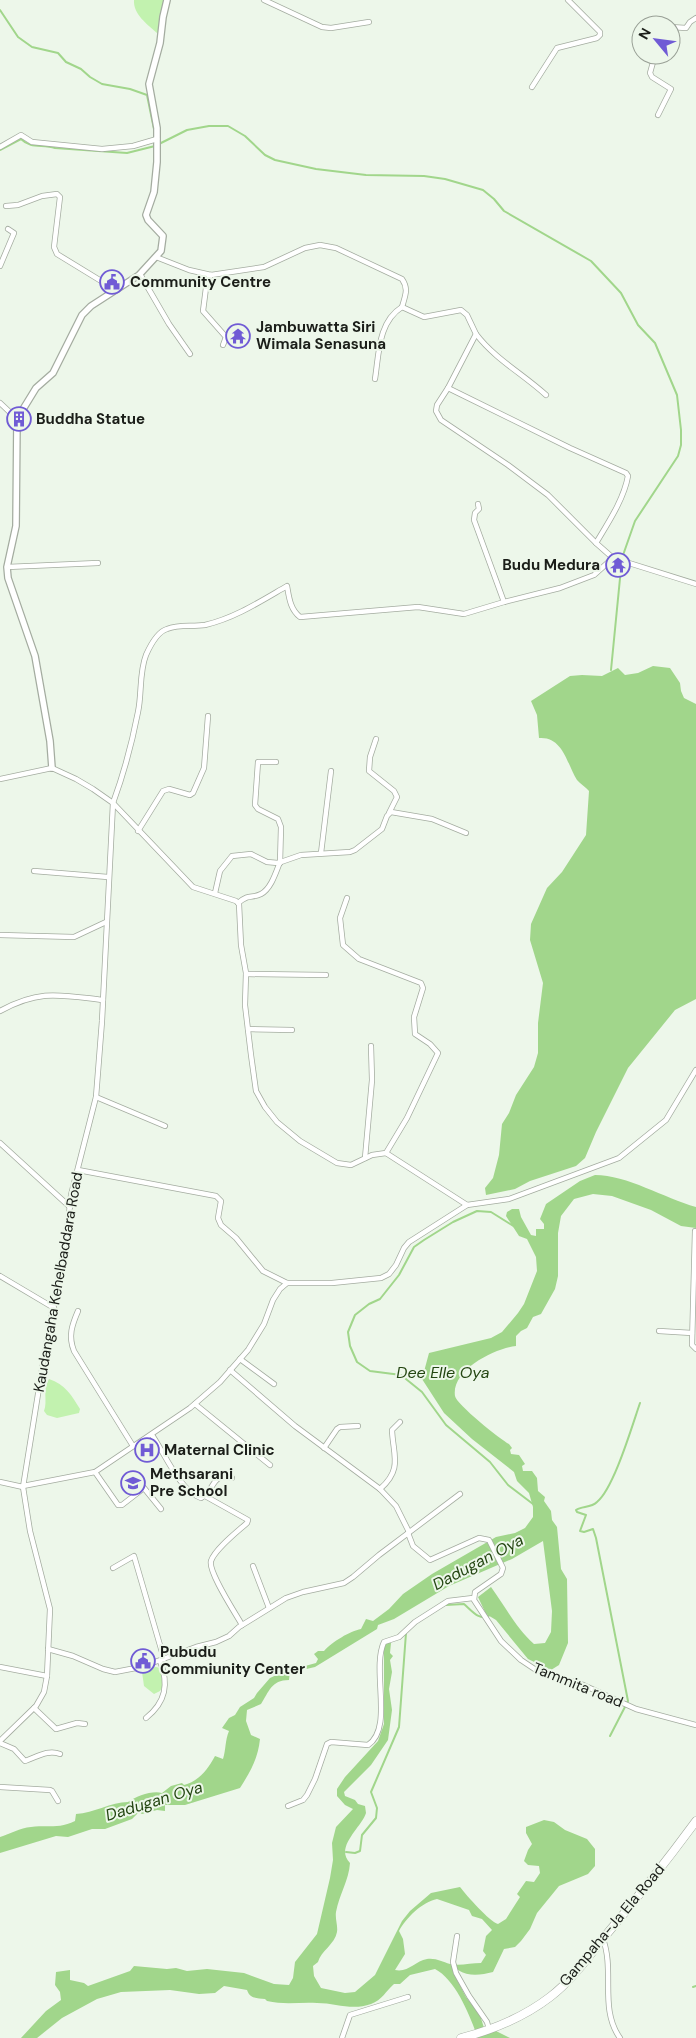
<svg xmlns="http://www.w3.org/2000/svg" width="696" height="2038" font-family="'DM Sans',sans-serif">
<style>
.green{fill:#c2f2af}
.water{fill:#a1d68b;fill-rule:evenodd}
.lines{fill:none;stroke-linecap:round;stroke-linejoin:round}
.stream{stroke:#a1d68b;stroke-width:2}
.minor-casing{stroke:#a4aca0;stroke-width:6}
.tertiary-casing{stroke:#a4aca0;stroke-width:8}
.trunk-casing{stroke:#a4aca0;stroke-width:9}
.minor{stroke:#fff;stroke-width:4.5}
.tertiary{stroke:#fff;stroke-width:5.5}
.trunk{stroke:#fff;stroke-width:8}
.labels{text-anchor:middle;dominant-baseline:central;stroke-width:4;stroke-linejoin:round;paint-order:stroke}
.poi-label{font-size:15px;font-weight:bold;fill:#1b1e19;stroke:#edf7ea;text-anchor:start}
.street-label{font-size:15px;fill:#1b1e19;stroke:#edf7ea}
.water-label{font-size:16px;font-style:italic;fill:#244612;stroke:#edf7ea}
</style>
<rect width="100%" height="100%" fill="#edf7ea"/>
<g class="green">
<path d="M134 0H166L159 32 157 33C147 24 133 14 134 0Z"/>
<path d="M49 1379C65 1384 72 1396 80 1409L79 1413 57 1418 47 1415 44 1411C48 1401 42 1390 49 1379Z"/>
<path d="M156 1667 160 1668 163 1686 160 1691 154 1694 144 1686 142 1672 148 1668Z"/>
</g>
<g class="water">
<path d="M653 666 670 668 680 683 681 691 684 698 696 704V999L675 1010 628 1068 596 1132 585 1158 576 1166 530 1181 515 1189 486 1195 485 1188 493 1178 499 1155 502 1124 509 1113 516 1095 534 1067 538 1053V1023L543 983 530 940 531 924 547 888 562 872 586 835 589 791C586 787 580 784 577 780 567 764 563 736 539 738L537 715 531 701 570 676 582 675 602 676 618 668 625 675 638 673Z"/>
<path d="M595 1175C627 1175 664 1198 696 1207V1228L681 1226 651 1210 612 1196 593 1194 574 1199 561 1216 558 1233V1276L555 1289 541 1314 533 1317 527 1328 521 1331 516 1336V1346C495 1348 451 1370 455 1396 456 1404 501 1440 509 1444L512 1448 510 1450 511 1454 519 1455 525 1464 522 1466 523 1471H532L537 1478 538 1491 545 1497 544 1501 551 1511 552 1520 557 1527 561 1569 567 1579 568 1643 559 1665 551 1670 528 1659 496 1620 486 1614 478 1597 491 1587C505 1606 516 1628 534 1644L545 1643 551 1632 552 1611 543 1541 512 1559 449 1586 394 1619 378 1625 377 1629 315 1667 302 1670V1673L290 1671 289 1680C271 1680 269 1692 261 1704L247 1710 246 1721 251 1735 260 1739C258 1759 250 1772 240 1788L185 1805H165V1811L157 1810 142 1814 139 1812 132 1819 105 1829H92L68 1837 56 1836 0 1853V1837C10 1834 20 1828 31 1827 48 1825 59 1829 75 1821L76 1814C94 1813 111 1802 128 1802 136 1796 153 1790 162 1793L171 1786 182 1783 184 1785C199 1781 208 1769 215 1756L223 1759C226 1750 225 1740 229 1731L222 1728 229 1718 235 1715 240 1707 254 1698 257 1693 270 1678 298 1665 305 1666 316 1663 318 1659 314 1654 318 1651H324C332 1642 350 1631 361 1629L366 1619 373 1621 389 1609 403 1594 432 1574 496 1537 515 1533 525 1528 533 1517V1507L529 1493 517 1481 514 1472 472 1439 444 1413 422 1379 429 1353 491 1338 502 1332 518 1313 524 1304 537 1271 536 1257 527 1239 519 1236 506 1216 507 1212 512 1209H519L521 1217 531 1235 536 1236V1229H544V1224L540 1219 546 1204 580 1181Z"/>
<path d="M387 1642 391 1643 390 1653 393 1656 390 1660 392 1672 389 1689 392 1710 388 1740 371 1765 344 1792 345 1796 355 1800 358 1804 365 1806 366 1813C362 1827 334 1847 350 1863 349 1880 339 1895 336 1912 335 1919 338 1926 337 1932 335 1944 321 1951 318 1962L313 1966 314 1976 321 1988 345 1993 355 1992 375 1975 402 1921 410 1911 431 1893 460 1887C467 1896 489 1921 498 1924L506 1919 520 1897 517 1894 526 1881 534 1882 540 1873 539 1866 528 1865 524 1861 528 1850 532 1844 526 1833V1827L544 1820 554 1822 565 1830 587 1839 595 1849V1866L588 1874 559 1886 537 1913 530 1929 521 1941 515 1947 504 1949 493 1972C481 1975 469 1977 458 1970L453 1972 466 1997 480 2015 484 2028 489 2033 496 2031 510 2038H478C470 2016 456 1980 435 1969L410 1975 400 1984H394C386 1991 382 2000 371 2004 352 2011 336 2003 317 2003 300 2002 284 2005 267 2001L265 1999C257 1998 250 1999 247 1990L224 1986 215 1993 199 1994 170 1990 121 1992 97 1999 62 2018 37 2038H21L46 2011 61 2000 60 1992 55 1985 56 1972 70 1970V1980L84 1983 88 1986 130 1971 134 1966 167 1969 176 1968 187 1971 207 1969 244 1973 274 1984 289 1985 293 1978 295 1962 317 1934 330 1878 333 1860 332 1843 336 1827 353 1809 345 1805 337 1796V1789L345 1777 378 1741 384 1724V1648ZM437 1899 469 1910 472 1916 482 1919 492 1930 486 1936 483 1951 486 1955 481 1963C471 1963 460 1966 450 1964 442 1962 437 1958 427 1959 415 1961 408 1973 395 1970L405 1954 403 1939 399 1931C406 1918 422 1902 437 1899Z"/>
</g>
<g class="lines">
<g class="stream">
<path d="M0 10 18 37 32 47 58 53 66 62 81 69 90 77 102 84 130 89 147 95 155 134"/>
<path d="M0 150 21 139C31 149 42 144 55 148L127 153 155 146 187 130 209 126H228L245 136 265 155 275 160 316 169 366 175 424 176 445 179 483 190 494 199 504 211 591 261 621 293 638 325 655 343 677 395 681 430V445L678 456 635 521 622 558 611 670"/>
<path d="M515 1227 491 1212 477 1211 453 1222 424 1240 414 1247 399 1275 380 1299 369 1304 355 1315 348 1332 350 1346 357 1362 370 1371 401 1375 422 1392 446 1425 490 1462 508 1485 533 1504"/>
<path d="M446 1605 464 1604C472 1611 480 1622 490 1615"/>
<path d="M610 1736 628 1701 596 1538 593 1529 584 1532 580 1531 586 1515 577 1512 576 1510C582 1506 591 1508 597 1502 614 1488 632 1426 640 1403"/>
<path d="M346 1852 355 1853 360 1851 362 1835 376 1818 377 1808 371 1792 399 1727 406 1633"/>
<path d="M693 1987 696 1986"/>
</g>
<g class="minor-casing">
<g id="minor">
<path d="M264 0 322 27 331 28 369 22"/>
<path d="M671 27 686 28 690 22 696 18"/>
<path d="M655 55 650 73 652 77 671 89 658 115"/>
<path d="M532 87 557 48 597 38 600 35V32L568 0"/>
<path d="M0 147 21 135 32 142 102 149 133 146 157 139"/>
<path d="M6 206 18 205 42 196 57 194 60 197 54 247 57 254 111 287 114 291"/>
<path d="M156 257 189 270 211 275 264 267 305 248 320 245 336 248 402 279C409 289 405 296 402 307 378 322 379 354 375 379"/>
<path d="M0 266 14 233 8 229"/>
<path d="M140 274 169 324 190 354"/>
<path d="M211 275 207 280 203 311 226 337 223 345"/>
<path d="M402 307 424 317 461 310 467 315 476 334 448 388 437 405 436 411 441 420 508 465 548 495 596 543"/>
<path d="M476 334C495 359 523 374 546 395"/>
<path d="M448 388 570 448 626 473 628 476C624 499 608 523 596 543L613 558 696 584"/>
<path d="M0 403 17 419"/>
<path d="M478 504 479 509 475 513 474 520 504 602"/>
<path d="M7 567 98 563"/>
<path d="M376 739 370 757 369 771 394 791 397 797 389 813"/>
<path d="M276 762H258L255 805 258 809 278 819 281 827 280 863"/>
<path d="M0 779 52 768 76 779 93 789 113 803 193 887 236 901 239 904 241 945 246 973 245 1005 251 1055 256 1091 265 1107 277 1122 300 1141 337 1163 351 1165 372 1155 386 1153 467 1205"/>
<path d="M138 831 163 791 169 789 190 795 193 793 204 768 208 716"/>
<path d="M321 853 331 771"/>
<path d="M34 871 108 877"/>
<path d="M215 893 220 871 232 856 251 854 267 862 278 863 301 855 350 852 355 850 382 829 387 816 391 812 432 819 466 833"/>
<path d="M347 898 340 918 343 945 359 959 421 983 423 988 414 1017 415 1034 430 1044 438 1053 407 1118 386 1153"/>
<path d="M238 903C250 893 251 899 261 894 271 889 276 872 280 862"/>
<path d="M0 935 74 937 106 922"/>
<path d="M246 974 326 975"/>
<path d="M0 1011C40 989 60 995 103 1000"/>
<path d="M248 1029 292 1030"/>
<path d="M96 1097 165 1126"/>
<path d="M0 1143 70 1207"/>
<path d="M365 1158 372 1080 371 1046"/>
<path d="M78 1170 216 1196 221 1201 218 1218 221 1225 236 1238 263 1271 287 1283"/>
<path d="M695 1231 692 1345 696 1349"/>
<path d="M0 1276 54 1308"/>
<path d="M78 1311C72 1325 68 1336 74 1351L133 1446"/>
<path d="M659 1331 692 1333"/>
<path d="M240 1359 274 1384"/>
<path d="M230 1370 295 1426 380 1489 396 1506 409 1532"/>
<path d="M195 1404 270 1465"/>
<path d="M152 1435C165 1454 180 1491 201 1498 216 1490 210 1473 232 1478"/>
<path d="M324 1448 337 1429 340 1427 358 1426"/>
<path d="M95 1472 118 1505H122L144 1488 161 1509"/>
<path d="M0 1482 23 1487"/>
<path d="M23 1486 95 1472 190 1408 220 1382 248 1350 264 1324 273 1300 280 1289 287 1283H332L381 1278 389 1274 396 1265 404 1248 409 1242 467 1205 509 1199 619 1158 666 1120 696 1070"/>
<path d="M380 1489C403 1469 393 1455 392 1430L400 1422"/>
<path d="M205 1496 248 1520 247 1523C237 1532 215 1549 211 1561 208 1572 236 1614 242 1625"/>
<path d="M408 1533 413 1546 430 1560 479 1538 489 1540 503 1568 501 1574 475 1592 474 1600 501 1641 521 1660 536 1670 581 1684 636 1709 696 1725"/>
<path d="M253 1566 269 1608"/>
<path d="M113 1568 134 1556 164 1659"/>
<path d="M48 1649 73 1656 103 1669 115 1672 141 1667 196 1647 216 1642 229 1636 239 1627 286 1598 303 1592 344 1583 353 1577 379 1555 460 1494"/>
<path d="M0 1667 47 1676"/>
<path d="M34 1708 56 1729 77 1723 85 1724"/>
<path d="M146 1718C166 1702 169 1684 160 1661"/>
<path d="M0 1741 36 1706 44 1692 47 1676 50 1609 30 1531 23 1487 44 1357 67 1232 71 1195 96 1097 102 1021 113 803C124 773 132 743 138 712 142 693 139 673 146 655 150 646 157 632 167 629 179 624 192 627 205 625 235 618 261 601 287 586 289 597 290 609 300 617L418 607 464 614 504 602 560 588 594 575 613 558"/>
<path d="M0 1743 14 1749 25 1761C37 1757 48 1749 60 1754"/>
<path d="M0 1787 50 1790 52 1791 58 1801"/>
<path d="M288 1806 303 1800 307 1795 315 1779 327 1744 331 1742 368 1745C394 1728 371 1670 384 1642L399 1637 415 1622 448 1601 473 1598"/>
<path d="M457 1936 453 1962 456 1973 469 1996 487 2022 489 2029"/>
<path d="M603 1939C615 1971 599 2009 620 2038"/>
<path d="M342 2038 350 2015 408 1997"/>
</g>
</g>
<g class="tertiary-casing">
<path id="tertiary" d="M52 768 50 741 35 656 8 578 7 567 16 526 17 419 36 388 53 373 82 315 91 306 139 275 161 251 163 236 148 220 146 215 154 192 157 162V128L149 84 160 43 163 17 167 0"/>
</g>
<g class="trunk-casing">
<path id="trunk" d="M461 2038C492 2030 524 2017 550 1997 570 1982 586 1960 601 1941 634 1902 666 1862 696 1821"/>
</g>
<use href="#minor" class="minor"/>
<use href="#tertiary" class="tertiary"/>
<use href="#trunk" class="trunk"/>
</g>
<defs>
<g id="civic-ring" transform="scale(1.25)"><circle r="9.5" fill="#edf7ea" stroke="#705bd5" stroke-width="1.5"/><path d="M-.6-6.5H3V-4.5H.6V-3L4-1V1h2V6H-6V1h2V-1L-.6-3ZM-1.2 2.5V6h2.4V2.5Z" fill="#705bd5"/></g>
<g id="temple-ring" transform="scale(1.25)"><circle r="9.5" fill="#edf7ea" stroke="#705bd5" stroke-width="1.5"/><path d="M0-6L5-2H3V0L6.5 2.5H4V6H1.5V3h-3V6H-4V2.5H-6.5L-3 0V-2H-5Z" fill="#705bd5"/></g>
<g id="building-ring" transform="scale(1.25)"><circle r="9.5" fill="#edf7ea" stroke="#705bd5" stroke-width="1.5"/><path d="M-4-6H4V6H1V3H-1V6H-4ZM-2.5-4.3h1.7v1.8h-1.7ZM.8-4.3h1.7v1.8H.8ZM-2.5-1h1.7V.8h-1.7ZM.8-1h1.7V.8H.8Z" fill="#705bd5"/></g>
<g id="hospital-ring" transform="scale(1.25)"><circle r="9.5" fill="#edf7ea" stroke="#705bd5" stroke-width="1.5"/><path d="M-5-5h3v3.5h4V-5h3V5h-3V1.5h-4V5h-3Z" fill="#705bd5"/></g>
<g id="school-ring" transform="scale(1.25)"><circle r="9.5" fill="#edf7ea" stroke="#705bd5" stroke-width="1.5"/><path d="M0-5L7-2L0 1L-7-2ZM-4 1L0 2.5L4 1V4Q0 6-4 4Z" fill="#705bd5"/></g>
</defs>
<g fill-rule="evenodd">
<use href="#civic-ring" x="112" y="282"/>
<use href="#temple-ring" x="238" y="336"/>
<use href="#building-ring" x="19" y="419"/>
<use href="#temple-ring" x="618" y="565"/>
<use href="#hospital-ring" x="147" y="1450"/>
<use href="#school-ring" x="133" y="1483"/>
<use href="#civic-ring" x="143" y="1661"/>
</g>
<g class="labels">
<g class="poi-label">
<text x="130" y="282">Community Centre</text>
<text x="256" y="327">Jambuwatta Siri<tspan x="256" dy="17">Wimala Senasuna</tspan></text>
<text x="36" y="419">Buddha Statue</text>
<text x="600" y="565" text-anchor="end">Budu Medura</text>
<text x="164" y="1450">Maternal Clinic</text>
<text x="150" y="1474">Methsarani<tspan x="150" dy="17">Pre School</tspan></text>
<text x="160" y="1652">Pubudu<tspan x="160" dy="17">Commiunity Center</tspan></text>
</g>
<g class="street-label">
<text transform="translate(58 1282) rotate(-80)">Kaudangaha Kehelbaddara Road</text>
<text transform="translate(578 1685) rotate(22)">Tammita road</text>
<text transform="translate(612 1925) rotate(-50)">Gampaha-Ja Ela Road</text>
</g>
<g class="water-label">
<text x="443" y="1372">Dee Elle Oya</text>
<text transform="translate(478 1562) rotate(-28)">Dadugan Oya</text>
<text transform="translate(154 1801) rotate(-17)">Dadugan Oya</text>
</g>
</g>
<g transform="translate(656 40) rotate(299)"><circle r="24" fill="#edf7ea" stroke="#99a096"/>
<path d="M0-4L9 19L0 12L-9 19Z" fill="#705bd5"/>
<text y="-8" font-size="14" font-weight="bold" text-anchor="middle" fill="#1b1e19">N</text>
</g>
</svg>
